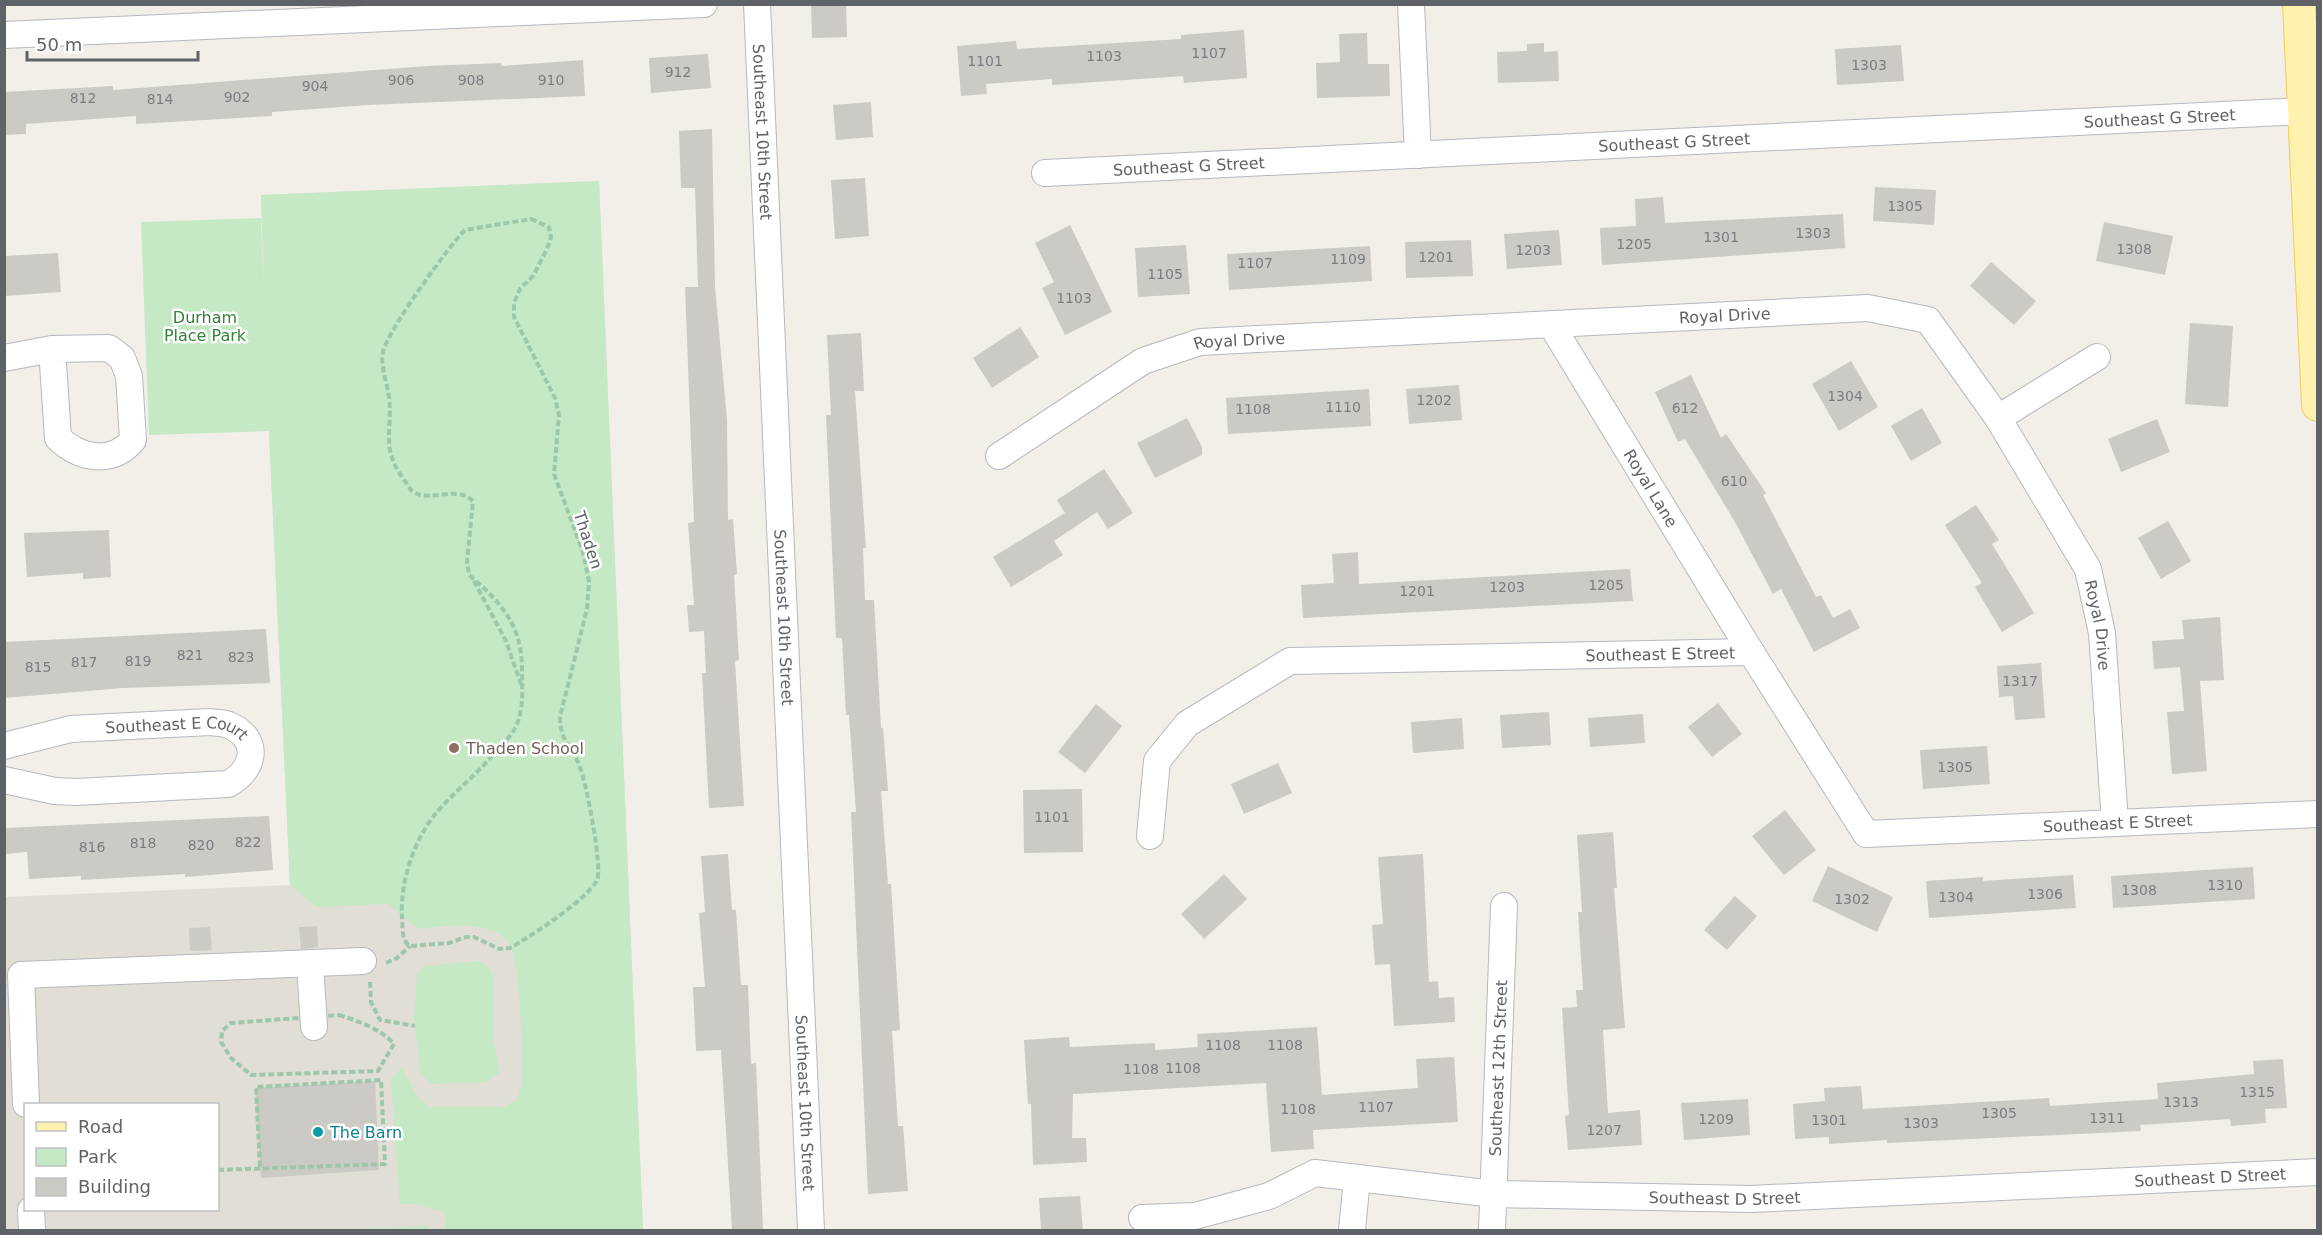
<svg xmlns="http://www.w3.org/2000/svg" width="2322" height="1235" font-family="'DejaVu Sans',sans-serif">
<style>
.education{fill:#e1ded6;fill-rule:evenodd}
.green{fill:#c5e8c5}
.building{fill:#cccac5}
.lines{fill:none;stroke-linecap:round;stroke-linejoin:round}
.minor-casing{stroke:#b5b8bc;stroke-width:28}
.major-casing{stroke:#f2c960;stroke-width:34}
.path{stroke:#9cc7a9;stroke-width:4;stroke-dasharray:6 3;stroke-linecap:butt}
.minor{stroke:#fff;stroke-width:26}
.major{stroke:#fff2af;stroke-width:32}
.education-dot{fill:#8d6e63;stroke:#fff;stroke-width:2}
.culture-dot{fill:#0f9aa8;stroke:#fff;stroke-width:2}
.labels{text-anchor:middle;dominant-baseline:central;stroke-width:5;stroke-linejoin:round;paint-order:stroke}
.number-label{font-size:14px;fill:#7a7d7f}
.street-label{font-size:16px;fill:#5f6368;stroke:#fff}
.park-label{font-size:16px;fill:#348238;stroke:#fff}
.education-label{font-size:16px;fill:#785e54;stroke:#fff;text-anchor:start}
.culture-label{font-size:16px;fill:#0d838f;stroke:#fff;text-anchor:start}
</style>
<rect width="100%" height="100%" fill="#f1efe8"/>
<path class="education" d="M599 181 643 1230H5L4 897 290 885 269 430 261 195ZM26 1104H218V1210H26Z"/>
<g class="green">
<path d="M599 181 643 1230H446L445 1213 418 1204H400L391 1078 402 1068 418 1097 430 1107H504L517 1100 521 1086C520 1057 525 955 504 937 483 921 443 926 418 929L388 904 317 907 290 885 269 431 149 435 141 222 261 218 264 295 261 195Z"/>
<path d="M478 961 487 965 493 976V1035L499 1073 484 1082 431 1084 421 1073 416 1036 414 1018 417 973 425 966Z"/>
<path d="M429 1226V1230H337Z"/>
</g>
<g class="building">
<path d="M811 4H846L847 37 812 38Z"/>
<path d="M1244 30 1247 78 1184 83 1183 76 1052 85V79L986 84 987 94 961 96 957 46 1016 41 1017 49 1181 39V35Z"/>
<path d="M1367 33 1368 64H1389L1390 96 1317 98 1316 63 1340 62 1339 34Z"/>
<path d="M1544 43V52L1558 51 1559 81 1498 83 1497 52 1527 51V44Z"/>
<path d="M1901 45 1904 81 1837 85 1835 49Z"/>
<path d="M708 54 711 88 651 93 649 58Z"/>
<path d="M583 60 585 96 368 105 272 112V116L136 124V116L26 124V134L4 135V92L113 86V90L428 66 501 63 502 66Z"/>
<path d="M871 102 873 137 836 140 833 105Z"/>
<path d="M712 129 715 286 727 420 728 520 733 519 737 574 734 575 739 660 735 661 744 806 709 808 702 673H706L704 631 689 632 687 605H694L688 523 694 522 685 287H698L695 188H681L679 131Z"/>
<path d="M865 178 869 236 835 239 831 180Z"/>
<path d="M1875 187 1936 190 1934 225 1873 221Z"/>
<path d="M1663 197 1665 223 1843 214 1845 248 1602 265 1600 228 1636 226 1635 199Z"/>
<path d="M2104 222 2173 236 2165 275 2096 261Z"/>
<path d="M1070 225 1112 312 1065 335 1042 288 1054 282 1035 243Z"/>
<path d="M1559 230 1562 265 1507 269 1504 234Z"/>
<path d="M1471 240 1473 276 1406 278 1405 242Z"/>
<path d="M1186 245 1190 294 1138 297 1135 248Z"/>
<path d="M1370 246 1372 281 1229 290 1227 254Z"/>
<path d="M58 253 61 292 4 296V256Z"/>
<path d="M1991 262 2036 301 2014 325 1970 286Z"/>
<path d="M2190 323 2233 326 2228 407 2185 404Z"/>
<path d="M1020 327 1039 357 992 388 973 358Z"/>
<path d="M861 333 864 391H855L866 548H863L865 600H874L881 728H883L888 791H881L888 884H891L900 1030 892 1031 898 1126H903L908 1191 868 1194 851 812H856L849 715H846L842 638H836L826 415H831L827 335Z"/>
<path d="M1851 361 1878 407 1839 431 1812 384Z"/>
<path d="M1691 375 1721 438 1726 434 1766 493 1763 495 1816 597 1821 595 1833 618 1850 609 1860 628 1814 652 1781 589 1773 594 1735 522 1685 439 1678 442 1655 392Z"/>
<path d="M1459 385 1462 420 1409 424 1406 389Z"/>
<path d="M1369 389 1371 426 1228 434 1226 398Z"/>
<path d="M1922 408 1942 443 1911 461 1891 426Z"/>
<path d="M1187 418 1202 447V455L1155 478 1137 443Z"/>
<path d="M2157 419 2170 452 2121 472 2108 439Z"/>
<path d="M1104 469 1133 513 1108 529 1097 512 1054 541 1063 555 1011 587 993 557 1065 513 1057 500Z"/>
<path d="M1976 505 1999 540 1992 544 2034 613 2002 632 1975 587 1982 583 1945 525Z"/>
<path d="M2168 521 2191 561 2161 579 2138 538Z"/>
<path d="M109 530 111 577 83 579V573L27 577 24 533Z"/>
<path d="M1358 552 1359 584 1630 569 1633 601 1303 618 1301 585 1334 583 1332 554Z"/>
<path d="M2220 617 2224 680 2200 681 2207 771 2172 774 2167 712 2184 711 2180 667 2154 669 2152 641 2184 639 2182 620Z"/>
<path d="M266 629 270 683 123 688 4 698V642Z"/>
<path d="M2041 663 2045 718 2015 720 2013 696 1999 697 1997 666Z"/>
<path d="M1718 703 1742 734 1712 757 1688 727Z"/>
<path d="M1096 704 1122 726 1085 773 1058 752Z"/>
<path d="M1549 712 1551 745 1502 748 1500 715Z"/>
<path d="M1643 714 1645 743 1590 747 1588 718Z"/>
<path d="M1462 718 1464 749 1413 753 1411 722Z"/>
<path d="M1987 746 1990 784 1923 789 1920 750Z"/>
<path d="M1278 763 1292 793 1244 814 1231 784Z"/>
<path d="M1082 789 1083 852 1024 853 1023 790Z"/>
<path d="M1785 810 1816 850 1784 875 1752 836Z"/>
<path d="M269 816 273 870 185 877V874L81 880V876L29 879 27 852 4 854V828Z"/>
<path d="M1613 832 1617 888H1614L1625 1028 1603 1030 1608 1113 1640 1110 1642 1145 1568 1150 1565 1116 1569 1115 1562 1008 1577 1007 1576 990H1583L1578 912H1582L1577 835Z"/>
<path d="M728 854 732 910H736L741 985H748L751 1064 756 1063 763 1230H732L721 1050 696 1051 693 987H705L699 913 705 912 701 856Z"/>
<path d="M1423 854 1429 982 1438 981 1439 998 1454 997 1455 1022 1394 1026 1390 964 1375 965 1372 925 1383 924 1378 857Z"/>
<path d="M1828 866 1893 897 1877 932 1812 901Z"/>
<path d="M2253 867 2255 899 2113 908 2111 876Z"/>
<path d="M1224 874 1247 899 1204 939 1181 914Z"/>
<path d="M2073 875 2076 908 1929 918 1926 881 1983 877V881Z"/>
<path d="M1735 896 1757 916 1727 950 1704 930Z"/>
<path d="M317 926 318 947 301 949 299 927Z"/>
<path d="M210 927 212 950 190 951 189 928Z"/>
<path d="M1317 1027 1322 1095 1418 1088 1416 1059 1454 1057 1458 1122 1313 1130 1314 1149 1271 1152 1266 1083 1073 1094 1072 1138H1086L1087 1162 1033 1165 1031 1104H1028L1024 1040 1069 1037 1070 1047 1155 1043V1050L1198 1047 1197 1034Z"/>
<path d="M2283 1059 2287 1108 2265 1109 2266 1123 2231 1126 2230 1119 2140 1125 2141 1131 1887 1143V1140L1829 1144V1137L1795 1139 1793 1104 1825 1101 1824 1088 1861 1086 1863 1109 2049 1098 2050 1106 2158 1099 2157 1083 2254 1074 2253 1061Z"/>
<path d="M375 1081 379 1170 261 1178 255 1088Z"/>
<path d="M1748 1099 1750 1135 1684 1140 1681 1103Z"/>
<path d="M1080 1196 1083 1230H1041L1039 1198Z"/>
</g>
<g class="lines">
<g class="minor-casing">
<g id="minor">
<path id="s1" d="M757 4 811 1230"/>
<path d="M1411 4 1418 155"/>
<path d="M4 35 704 4"/>
<path id="s2" d="M1045 173 2303 111"/>
<path id="s3" d="M1552 326 1751 652"/>
<path d="M4 358 52 349 109 348 122 358 129 376 133 440C112 465 80 459 58 438L52 349"/>
<path d="M1998 418 2097 357"/>
<path id="s4" d="M999 456 1143 361 1200 342 1868 308 1928 320 1998 418 2088 569 2102 633 2115 823"/>
<path id="s5" d="M4 746 71 729 210 722C216 723 224 723 229 725 261 739 255 770 228 784L76 792 55 791 4 780"/>
<path id="s6" d="M1150 836 1157 761 1187 724 1290 661 1751 652 1866 834 2318 814"/>
<path d="M310 963 314 1027"/>
<path d="M26 1104 21 975 363 961"/>
<path d="M31 1210 32 1230"/>
<path id="s7" d="M1142 1218 1195 1216 1269 1196 1315 1173 1494 1194 1751 1199 2318 1172"/>
<path d="M1352 1230 1357 1178"/>
<path id="s8" d="M1492 1230 1504 906"/>
</g>
</g>
<g class="major-casing">
<path id="major" d="M2299 4 2318 405"/>
</g>
<g class="path">
<path d="M531 219 549 227 551 237 547 249 533 276 520 289 514 303V317L555 398 559 415 554 474 583 552 589 582 587 609 560 717C560 742 572 745 580 767 586 782 603 868 597 880 587 900 531 936 510 948L499 949 474 937H466L449 943 410 946C401 941 403 927 402 917 400 882 414 838 438 811 454 792 475 776 492 756 500 747 512 736 517 724 524 707 522 688 522 670 522 625 501 602 469 575L467 562 473 501C455 484 430 504 412 491 409 488 407 483 404 480 380 447 393 432 389 397 387 383 380 365 383 352 388 330 448 247 465 230Z"/>
<path d="M474 581 506 641 521 684"/>
<path d="M386 963 397 958 410 946"/>
<path d="M370 982 371 1002 380 1020 415 1026"/>
<path d="M339 1015C358 1021 381 1029 394 1044L378 1071 251 1075 231 1058 221 1042 222 1031 231 1023Z"/>
<path d="M218 1170 385 1164 381 1080 256 1087 260 1168"/>
</g>
<use href="#minor" class="minor"/>
<use href="#major" class="major"/>
</g>
<circle class="education-dot" cx="454" cy="748" r="6"/>
<circle class="culture-dot" cx="318" cy="1132" r="6"/>
<g class="labels">
<g class="number-label">
<text x="1209" y="53">1107</text>
<text x="1104" y="56">1103</text>
<text x="985" y="61">1101</text>
<text x="1869" y="65">1303</text>
<text x="678" y="72">912</text>
<text x="401" y="80">906</text>
<text x="471" y="80">908</text>
<text x="551" y="80">910</text>
<text x="315" y="86">904</text>
<text x="237" y="97">902</text>
<text x="83" y="98">812</text>
<text x="160" y="99">814</text>
<text x="1905" y="206">1305</text>
<text x="1813" y="233">1303</text>
<text x="1721" y="237">1301</text>
<text x="1634" y="244">1205</text>
<text x="2134" y="249">1308</text>
<text x="1533" y="250">1203</text>
<text x="1436" y="257">1201</text>
<text x="1348" y="259">1109</text>
<text x="1255" y="263">1107</text>
<text x="1165" y="274">1105</text>
<text x="1074" y="298">1103</text>
<text x="1845" y="396">1304</text>
<text x="1434" y="400">1202</text>
<text x="1343" y="407">1110</text>
<text x="1685" y="408">612</text>
<text x="1253" y="409">1108</text>
<text x="1734" y="481">610</text>
<text x="1606" y="585">1205</text>
<text x="1507" y="587">1203</text>
<text x="1417" y="591">1201</text>
<text x="190" y="655">821</text>
<text x="241" y="657">823</text>
<text x="138" y="661">819</text>
<text x="84" y="662">817</text>
<text x="38" y="667">815</text>
<text x="2020" y="681">1317</text>
<text x="1955" y="767">1305</text>
<text x="1052" y="817">1101</text>
<text x="248" y="842">822</text>
<text x="143" y="843">818</text>
<text x="201" y="845">820</text>
<text x="92" y="847">816</text>
<text x="2225" y="885">1310</text>
<text x="2139" y="890">1308</text>
<text x="2045" y="894">1306</text>
<text x="1956" y="897">1304</text>
<text x="1852" y="899">1302</text>
<text x="1223" y="1045">1108</text>
<text x="1285" y="1045">1108</text>
<text x="1183" y="1068">1108</text>
<text x="1141" y="1069">1108</text>
<text x="2257" y="1092">1315</text>
<text x="2181" y="1102">1313</text>
<text x="1376" y="1107">1107</text>
<text x="1298" y="1109">1108</text>
<text x="1999" y="1113">1305</text>
<text x="2107" y="1118">1311</text>
<text x="1716" y="1119">1209</text>
<text x="1829" y="1120">1301</text>
<text x="1921" y="1123">1303</text>
<text x="1604" y="1130">1207</text>
</g>
<g class="street-label">
<text stroke="none"><textPath href="#s2" startOffset="1116">Southeast G Street</textPath></text>
<text stroke="none"><textPath href="#s1" startOffset="128">Southeast 10th Street</textPath></text>
<text stroke="none"><textPath href="#s2" startOffset="630">Southeast G Street</textPath></text>
<text stroke="none"><textPath href="#s2" startOffset="144">Southeast G Street</textPath></text>
<text stroke="none"><textPath href="#s4" startOffset="758">Royal Drive</textPath></text>
<text stroke="none"><textPath href="#s4" startOffset="272">Royal Drive</textPath></text>
<text stroke="none"><textPath href="#s3" startOffset="190">Royal Lane</textPath></text>
<text transform="translate(588 540) rotate(72)">Thaden</text>
<text stroke="none"><textPath href="#s1" startOffset="614">Southeast 10th Street</textPath></text>
<text stroke="none"><textPath href="#s4" startOffset="1316">Royal Drive</textPath></text>
<text stroke="none"><textPath href="#s6" startOffset="614">Southeast E Street</textPath></text>
<text stroke="none"><textPath href="#s5" startOffset="176">Southeast E Court</textPath></text>
<text stroke="none"><textPath href="#s6" startOffset="1172">Southeast E Street</textPath></text>
<text stroke="none"><textPath href="#s8" startOffset="162">Southeast 12th Street</textPath></text>
<text stroke="none"><textPath href="#s1" startOffset="1100">Southeast 10th Street</textPath></text>
<text stroke="none"><textPath href="#s7" startOffset="1078">Southeast D Street</textPath></text>
<text stroke="none"><textPath href="#s7" startOffset="592">Southeast D Street</textPath></text>
</g>
<g class="park-label">
<text x="205" y="317">Durham<tspan x="205" dy="18">Place Park</tspan></text>
</g>
<g class="education-label">
<text x="466" y="748">Thaden School</text>
</g>
<g class="culture-label">
<text x="330" y="1132">The Barn</text>
</g>
</g>
<rect width="2322" height="1235" fill="none" stroke="#5f6368" stroke-width="12"/>
<rect x="24" y="1103" width="195" height="108" fill="#ffffff" stroke="#bfc1c3" stroke-width="1.5"/>
<rect x="36" y="1122" width="30" height="9" fill="#fff2af" stroke="#bfc1c3" stroke-width="1.5"/>
<text x="78" y="1133" font-size="18" fill="#5f6368">Road</text>
<rect x="36" y="1148" width="30" height="18" fill="#c5e8c5" stroke="#bfc1c3" stroke-width="1.5"/>
<text x="78" y="1163" font-size="18" fill="#5f6368">Park</text>
<rect x="36" y="1178" width="30" height="18" fill="#cccac5" stroke="#bfc1c3" stroke-width="1.5"/>
<text x="78" y="1193" font-size="18" fill="#5f6368">Building</text>
<path d="M27 51v9h171v-9" fill="none" stroke="#5f6368" stroke-width="3"/>
<text x="36" y="51" font-size="18" fill="#5f6368" stroke="#ffffff" stroke-width="4.5" paint-order="stroke">50 m</text>
</svg>
